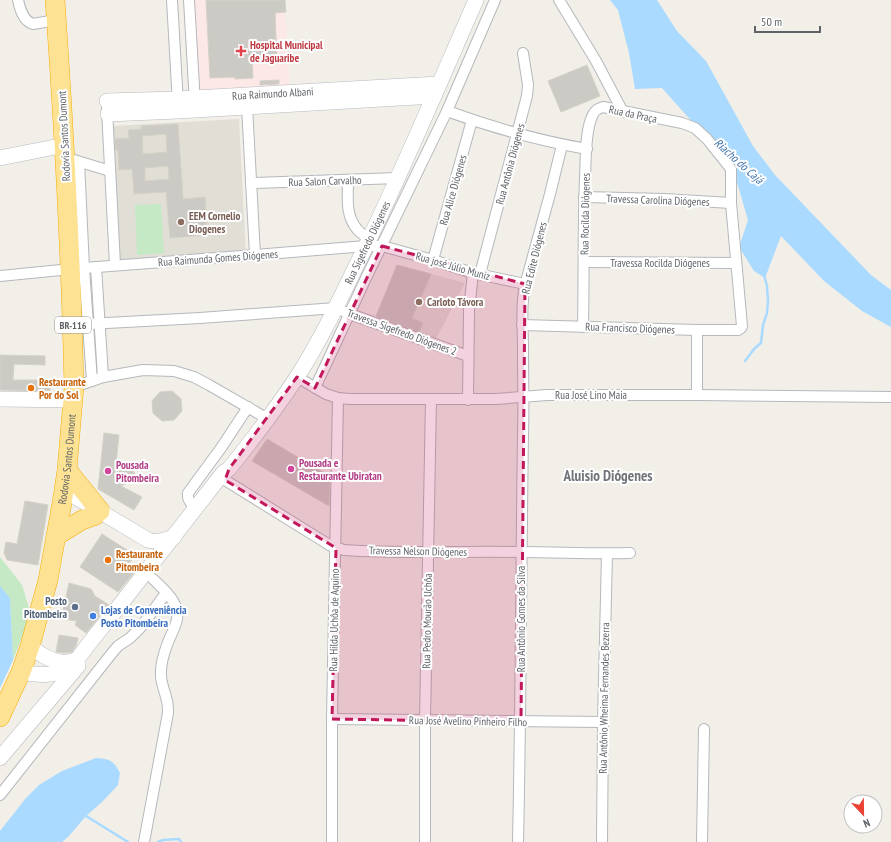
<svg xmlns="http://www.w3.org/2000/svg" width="891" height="842" font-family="'PT Sans Narrow',sans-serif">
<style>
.education{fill:#e1ded6}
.medical{fill:#fce8e6}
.green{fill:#c5e8c5}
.water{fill:#aadaff}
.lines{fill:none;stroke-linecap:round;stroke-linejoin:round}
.stream{stroke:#aadaff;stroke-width:2.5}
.building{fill:#cccac5;stroke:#d6d1c6;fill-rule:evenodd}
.street-casing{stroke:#b5b8bc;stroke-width:12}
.secondary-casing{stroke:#b6babf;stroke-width:16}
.highway-casing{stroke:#f9ab00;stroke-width:20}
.street{stroke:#fff;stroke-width:10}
.secondary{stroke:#fff;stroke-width:15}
.highway{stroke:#fde293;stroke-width:19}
.marked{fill:#c2185b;fill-opacity:0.2;stroke:#c2185b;stroke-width:3;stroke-dasharray:8 5;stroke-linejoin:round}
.health-dot{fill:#e0444e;stroke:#fff;stroke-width:1.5}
.education-dot{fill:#8d6e63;stroke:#fff;stroke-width:1.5}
.food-dot{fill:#e8710a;stroke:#fff;stroke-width:1.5}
.hotel-dot{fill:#d1479c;stroke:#fff;stroke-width:1.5}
.service-dot{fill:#5c6f8a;stroke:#fff;stroke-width:1.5}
.shop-dot{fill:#3f7fe0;stroke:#fff;stroke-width:1.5}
.labels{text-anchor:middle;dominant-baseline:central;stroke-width:4;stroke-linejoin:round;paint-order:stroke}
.shield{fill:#fff;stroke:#8f9295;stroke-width:1}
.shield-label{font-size:10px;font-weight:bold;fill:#5f6368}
.health-label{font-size:11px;font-weight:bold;fill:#be3a42;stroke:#fff;text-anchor:start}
.street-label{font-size:11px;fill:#5f6368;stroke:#fff}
.education-label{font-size:11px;font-weight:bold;fill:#785e54;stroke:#fff;text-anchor:start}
.food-label{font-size:11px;font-weight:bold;fill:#c56008;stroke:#fff;text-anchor:start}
.hotel-label{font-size:11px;font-weight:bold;fill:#b23c85;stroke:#fff;text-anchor:start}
.service-label{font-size:11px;font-weight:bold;fill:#4e5e75;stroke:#fff;text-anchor:end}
.shop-label{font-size:11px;font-weight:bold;fill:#366cbe;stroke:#fff;text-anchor:start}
.water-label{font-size:12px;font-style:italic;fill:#4174aa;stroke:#fff}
.district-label{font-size:15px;font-weight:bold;fill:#70757a;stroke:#fff}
</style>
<rect width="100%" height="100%" fill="#f1efe8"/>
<g class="education">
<path d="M239 119 246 256 119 263 112 126Z"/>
<path d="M397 265 465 283 436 339 374 321Z"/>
</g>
<path class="medical" d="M192 0H285L290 92 202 94 197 90Z"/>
<g class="green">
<path d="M161 204 164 253 137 255 135 205Z"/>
<path d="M0 557 22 585 31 615 13 660 10 598 0 586Z"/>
</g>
<g class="water">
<path d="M610 0H657L677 31 706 61 753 146 775 175 871 275 891 290V327L862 311 824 281 781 236 765 278 754 271 739 247 748 220 734 172 695 125 662 88 635 89 629 53 618 10Z"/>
<path d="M0 586 10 598 13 660 0 688Z"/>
<path d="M96 758C110 759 113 760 120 773L118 785 102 802 86 816 69 836 62 842H0V831L26 798 39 785 62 771Z"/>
</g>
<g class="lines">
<g class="stream">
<path d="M745 361 754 349 761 343 763 325 767 313 768 301 767 286 764 275"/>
<path d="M83 815 86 816 128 842"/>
<path d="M158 842 163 840 179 839 181 842"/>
</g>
</g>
<g class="building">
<path d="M206 0H285L286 12 275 13 277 60 252 61 253 78 235 79V77L210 78Z"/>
<path d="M587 65 600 96 561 112 548 81Z"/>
<path d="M279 80V84L260 85V81Z"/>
<path d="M178 124 183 199 205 197 207 235 170 238 166 192 134 194 132 169 119 170 118 150H116L115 139 129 138 128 130 142 129 141 126ZM166 134 167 152 143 154 142 136ZM168 166 169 179 145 181V168Z"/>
<path d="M397 265 431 274 412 318 423 323 419 332 376 316Z"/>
<path d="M0 355 45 356V365L14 364 13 380H50V391L0 390Z"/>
<path d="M172 391 181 399 182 411 174 420 162 421 153 413 152 401 160 392Z"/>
<path d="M104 433 119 435 115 473 130 465 137 478 121 486 142 497 134 510 98 489Z"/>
<path d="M267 439 330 476 329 506 252 461Z"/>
<path d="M25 501 48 505 38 565 7 560 4 553 6 542 17 544Z"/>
<path d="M102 534 135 555 128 565 136 570 118 592 80 567Z"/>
<path d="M69 583 91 589 95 596 109 605 86 633 75 625 77 621 61 619Z"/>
<path d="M59 635 78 638 76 646 72 652 64 653 56 652Z"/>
</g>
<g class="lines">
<g class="street-casing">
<g id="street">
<path d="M18 0C20 9 23 21 33 24L56 20"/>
<path d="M172 0 178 104"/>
<path d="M189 0 195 104"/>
<path d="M559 0 596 61 623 112"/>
<path d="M247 106 255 255"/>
<path d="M107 109 115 265"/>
<path d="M447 111C491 127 540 141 587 149"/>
<path d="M74 160 110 171"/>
<path d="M79 162 84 268 92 381"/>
<path d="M348 180C348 197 345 215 357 229 360 233 365 236 369 239"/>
<path d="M251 183 398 178"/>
<path d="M584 197 664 199 731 203"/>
<path d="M433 260 472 120"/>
<path d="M584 262 736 263"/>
<path d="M96 267 103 377"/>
<path d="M480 274 527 96 528 85 523 53"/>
<path d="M0 276 71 269 255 255 366 246H382L433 260 473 273 525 284"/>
<path d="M88 324 200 318 336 308 350 314 468 356"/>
<path d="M522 325 697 330H738L741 328 742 326 731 203V169L707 139 695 128 682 123 603 107C596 109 593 112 591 119 585 136 586 159 585 177 583 227 584 277 583 327"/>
<path d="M697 330V395"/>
<path d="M297 377 326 394 338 398 350 399H496L547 395H697L891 397"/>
<path d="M74 387 103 377 143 370 174 371 194 377 209 385 268 419"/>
<path d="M315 388 366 278 447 111 495 0"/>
<path d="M468 400 469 310 473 273"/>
<path d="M220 477 331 546 344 550C403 554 462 551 520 552 557 552 594 554 630 553"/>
<path d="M196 508C191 504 187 500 188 493L221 448 248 407"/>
<path d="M332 719 603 722"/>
<path d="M0 795 112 653 118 646 130 638 141 627 166 593"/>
<path d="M144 842 168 713C168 709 168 705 167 701 165 691 160 682 161 672 161 662 164 653 167 645 171 633 181 620 176 607 172 596 161 587 153 579"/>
<path d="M332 842V719L338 398"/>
<path d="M425 842V720L431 400"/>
<path d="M518 842C521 706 521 570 523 434 524 406 523 378 523 350 523 326 520 301 527 278L550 194 562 145"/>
<path d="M602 842 603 722 607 554"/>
<path d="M702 842 704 729"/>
</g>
</g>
<g class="secondary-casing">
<g id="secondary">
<path id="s1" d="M107 101 178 99 439 84"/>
<path d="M108 114 178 111 434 96"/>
<path d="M0 158 65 145"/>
<path d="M0 399 74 400"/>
<path d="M64 490 148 540C157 543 165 540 174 537"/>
<path d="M30 646C43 657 59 667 76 660"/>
<path id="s2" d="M21 672C37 675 54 677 68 668 78 661 84 649 92 640 97 633 103 626 109 619 147 570 185 521 223 473L229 469C253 439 276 409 297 377 324 335 344 290 366 246 405 165 440 82 476 0"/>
<path d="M0 758 78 666"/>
</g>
</g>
<g class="highway-casing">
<g id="highway">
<path d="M67 470 100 511"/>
<path d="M56 536 82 520 96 515"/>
<path id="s3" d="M0 717 21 672 30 646 48 580 62 503 67 470 74 387C71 258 64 129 55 0"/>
</g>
</g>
<use href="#street" class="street"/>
<use href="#secondary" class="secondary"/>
<use href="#highway" class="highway"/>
</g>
<path class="marked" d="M382 246 525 284 521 722 332 719 336 548 225 480 229 469 297 377 315 388Z"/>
<path class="health-dot" d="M239 45h4v4h4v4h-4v4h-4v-4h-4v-4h4z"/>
<g class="education-dot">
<circle cx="181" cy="222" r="4"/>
<circle cx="419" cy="302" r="4"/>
</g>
<g class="food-dot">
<circle cx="31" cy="388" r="4"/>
<circle cx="108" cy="560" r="4"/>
</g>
<g class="hotel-dot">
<circle cx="291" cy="469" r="4"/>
<circle cx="108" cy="471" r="4"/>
</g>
<circle class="service-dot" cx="75" cy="607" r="4"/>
<circle class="shop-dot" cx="93" cy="616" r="4"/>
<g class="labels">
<rect class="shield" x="55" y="317" width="36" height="16" rx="3"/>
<g class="shield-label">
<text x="73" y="325">BR-116</text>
</g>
<g class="health-label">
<text x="250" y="45">Hospital Municipal<tspan x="250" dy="13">de Jaguaribe</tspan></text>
</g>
<g class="street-label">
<text stroke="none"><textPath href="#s1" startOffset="166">Rua Raimundo Albani</textPath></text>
<text transform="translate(633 114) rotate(12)">Rua da Praça</text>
<text transform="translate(64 136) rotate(-93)">Rodovia Santos Dumont</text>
<text transform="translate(510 164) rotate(-75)">Rua Antônia Diógenes</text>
<text transform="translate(325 181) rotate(-2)">Rua Salon Carvalho</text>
<text transform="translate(453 190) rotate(-74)">Rua Alice Diógenes</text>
<text transform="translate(658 200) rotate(2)">Travessa Carolina Diógenes</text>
<text transform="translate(585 214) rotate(-89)">Rua Rocilda Diógenes</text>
<text stroke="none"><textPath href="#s2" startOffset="571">Rua Sigefredo Diógenes</textPath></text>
<text transform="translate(218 258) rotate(-4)">Rua Raimunda Gomes Diógenes</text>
<text transform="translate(534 258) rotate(-76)">Rua Edite Diógenes</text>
<text x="660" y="263">Travessa Rocilda Diógenes</text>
<text transform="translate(453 266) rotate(16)">Rua josé Júlio Muniz</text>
<text transform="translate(630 328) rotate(2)">Rua Francisco Diógenes</text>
<text transform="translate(402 332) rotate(20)">Travessa Sigefredo Diógenes 2</text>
<text x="591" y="395">Rua José Lino Maia</text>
<text stroke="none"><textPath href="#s3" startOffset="268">Rodovia Santos Dumont</textPath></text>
<text transform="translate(418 551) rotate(1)">Travessa Nelson Diógenes</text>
<text transform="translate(521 619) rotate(-90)">Rua Antônio Gomes da Silva</text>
<text transform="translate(334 620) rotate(-89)">Rua Hilda Uchôa de Aquino</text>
<text transform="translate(427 621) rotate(-89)">Rua Pedro Mourão Uchôa</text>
<text transform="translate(604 698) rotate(-89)">Rua Antônio Wheima Fernandes Bezerra</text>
<text transform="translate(468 721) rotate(1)">Rua José Avelino Pinheiro Filho</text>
</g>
<g class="education-label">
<text x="189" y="216">EEM Cornelio<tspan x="189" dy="13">Diogenes</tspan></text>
<text x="427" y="302">Carloto Távora</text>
</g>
<g class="food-label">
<text x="39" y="382">Restaurante<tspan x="39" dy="13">Por do Sol</tspan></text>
<text x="116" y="554">Restaurante<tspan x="116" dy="13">Pitombeira</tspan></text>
</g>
<g class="hotel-label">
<text x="299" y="463">Pousada e<tspan x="299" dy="13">Restaurante Ubiratan</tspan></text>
<text x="116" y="465">Pousada<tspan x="116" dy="13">Pitombeira</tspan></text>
</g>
<g class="service-label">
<text x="67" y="601">Posto<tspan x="67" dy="13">Pitombeira</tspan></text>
</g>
<g class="shop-label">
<text x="101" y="610">Lojas de Conveniência<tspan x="101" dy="13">Posto Pitombeira</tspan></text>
</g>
<g class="water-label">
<text transform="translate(739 161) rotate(42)">Riacho do Cajá</text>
</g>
<g class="district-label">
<text x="608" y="475">Aluisio Diógenes</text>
</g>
</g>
<g transform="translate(863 814) rotate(158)"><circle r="19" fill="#ffffff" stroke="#bfc1c3"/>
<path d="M0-3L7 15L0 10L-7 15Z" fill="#ea4335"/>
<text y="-6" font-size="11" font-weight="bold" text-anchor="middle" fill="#5f6368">N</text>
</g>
<path d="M755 26v6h65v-6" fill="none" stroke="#5f6368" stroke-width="2"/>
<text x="761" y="26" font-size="12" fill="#5f6368" stroke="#ffffff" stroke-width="3" paint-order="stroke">50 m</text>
</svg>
